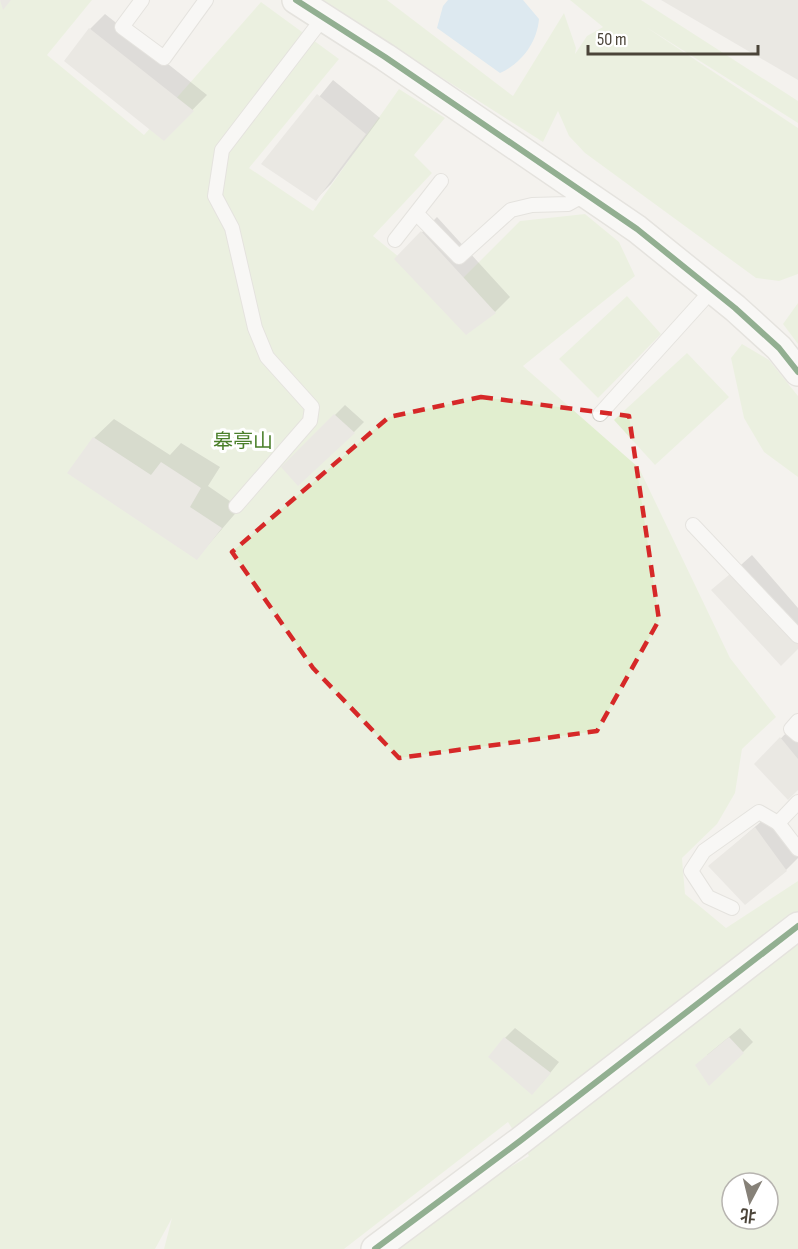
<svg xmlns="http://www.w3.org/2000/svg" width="798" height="1249" font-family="'Sofia Sans Condensed','Noto Sans SC',sans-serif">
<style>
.green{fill:#e1eecf;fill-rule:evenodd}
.water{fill:#c0ddf1}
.shadow{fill:#0003}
.building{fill:#dedbd6}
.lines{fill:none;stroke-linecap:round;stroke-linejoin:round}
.lane-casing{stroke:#d2d0cb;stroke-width:16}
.street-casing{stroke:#d2d0cb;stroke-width:30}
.lane{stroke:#fdfdfc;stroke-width:14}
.street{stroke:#fdfdfc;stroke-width:27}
.cycleway-casing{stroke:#fff;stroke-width:10}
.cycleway{stroke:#1b5e20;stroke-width:6}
.marked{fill:none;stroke:#d62828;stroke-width:4.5;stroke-dasharray:12 8;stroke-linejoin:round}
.labels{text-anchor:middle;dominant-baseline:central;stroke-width:6;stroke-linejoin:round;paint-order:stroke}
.park-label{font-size:20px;fill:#4a7f2a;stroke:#fff}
</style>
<rect width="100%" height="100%" fill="#f4f2ee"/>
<g class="green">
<path d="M5 0H92L47 55 144 135 261 2 339 59 249 168 313 211 399 89 445 118 414 155 432 173 373 236 446 295 520 221 585 214 619 242 635 276 523 366 639 468 730 658 776 717 742 749 735 793 717 824 682 858 685 894 726 928 798 881V1249H393L443 1207 529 1156 508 1122 344 1249H164L172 1218 155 1249H0V1L3 2ZM732 1183H768V1219H732Z"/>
<path d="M320 0H387L513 96 564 13 576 48 575 54 587 36 603 27 570 0H641L798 101V123L646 27 798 128V274L779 281 756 278 585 153 569 136 558 111 543 142Z"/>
<path d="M627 296 661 334 598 398 559 359Z"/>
<path d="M798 303V344L783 324Z"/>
<path d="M742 344 769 360 798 396V477L764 452 744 418 731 358Z"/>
<path d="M687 353 729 397 655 465 614 420Z"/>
</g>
<path class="water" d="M448 0H523L539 19C537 42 522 63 500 73L437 28 443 6Z"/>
<g class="shadow">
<path d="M105 14 207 95 164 139 90 29Z"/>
<path d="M333 80 380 118 331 184 316 199 264 164Z"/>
<path d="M437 217 510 297 495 312 396 259Z"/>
<path d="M345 405 364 422 354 432 283 467Z"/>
<path d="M114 419 170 455 181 443 220 467 208 486 240 508 197 558 94 438Z"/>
<path d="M752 555 798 608V647L713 590Z"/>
<path d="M791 728 798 737V788L756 764Z"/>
<path d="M771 813 798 850V858L786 870 710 866Z"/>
<path d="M515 1028 559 1062 542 1083 505 1038Z"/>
<path d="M740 1028 753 1042 743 1052 707 1055Z"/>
</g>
<g class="building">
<path d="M0 0H11L3 10Z"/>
<path d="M661 0H798V80Z"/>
<path d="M89 28 194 111 164 141 64 61Z"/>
<path d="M317 94 366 134 316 201 261 164Z"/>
<path d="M421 231 496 313 466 335 394 259Z"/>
<path d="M334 414 355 433 298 486 281 467Z"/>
<path d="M93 437 151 475 161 462 201 488 190 507 222 528 197 560 67 473Z"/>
<path d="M736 569 798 641V649L781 666 711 590Z"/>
<path d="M780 737 798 759V790L788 800 754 764Z"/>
<path d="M755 827 787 871 745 905 708 866Z"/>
<path d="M504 1037 551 1073 532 1095 488 1057Z"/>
<path d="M729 1037 744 1053 709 1086 695 1065Z"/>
</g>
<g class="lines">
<g class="lane-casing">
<g id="lane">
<path d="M142 0 122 27 164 58 206 0"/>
<path d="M417 214 459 257 511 210 532 205 568 204 586 194"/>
<path d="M395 240 441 181"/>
<path d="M600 414 712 290"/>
<path d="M236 506 310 421 312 407 267 357 255 328 232 228 215 196 222 150 323 18"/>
<path d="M693 525 798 636"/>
<path d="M798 721 791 729 798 735"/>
<path d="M778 823 798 849"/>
<path d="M732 908 708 897 691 871 704 851 759 812 778 823 798 802"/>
</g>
</g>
<g class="street-casing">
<g id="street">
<path d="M296 0 385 57 637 229 735 308 779 348 798 372"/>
<path d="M375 1249 520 1141 798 926"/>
</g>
</g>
<use href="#lane" class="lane"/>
<use href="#street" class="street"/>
<g class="cycleway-casing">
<g id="cycleway">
<path d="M296 0 385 57 637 229 735 308 779 348 798 372"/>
<path d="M375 1249 520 1141 798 926"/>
</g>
</g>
<use href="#cycleway" class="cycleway"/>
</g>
<path d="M0 0H798V1249H0ZM481 397 629 416 659 620 597 731 399 758 313 668 232 552 389 417Z" fill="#f4f2ee" fill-opacity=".55" fill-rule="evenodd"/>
<path class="marked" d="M481 397 629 416 659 620 597 731 399 758 313 668 232 552 389 417Z"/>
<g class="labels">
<g class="park-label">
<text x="243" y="442">皋亭山</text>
</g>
</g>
<g transform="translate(750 1201) rotate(187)"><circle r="28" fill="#ffffff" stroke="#b7b4b0" stroke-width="1.5"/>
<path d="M0-4.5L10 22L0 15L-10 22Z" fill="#868178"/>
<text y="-9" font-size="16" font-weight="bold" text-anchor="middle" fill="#4b4439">北</text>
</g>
<path d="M588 45v9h170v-9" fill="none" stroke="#4b4439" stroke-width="3"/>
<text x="597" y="45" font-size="18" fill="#4b4439" stroke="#ffffff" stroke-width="4.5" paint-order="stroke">50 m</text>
</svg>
